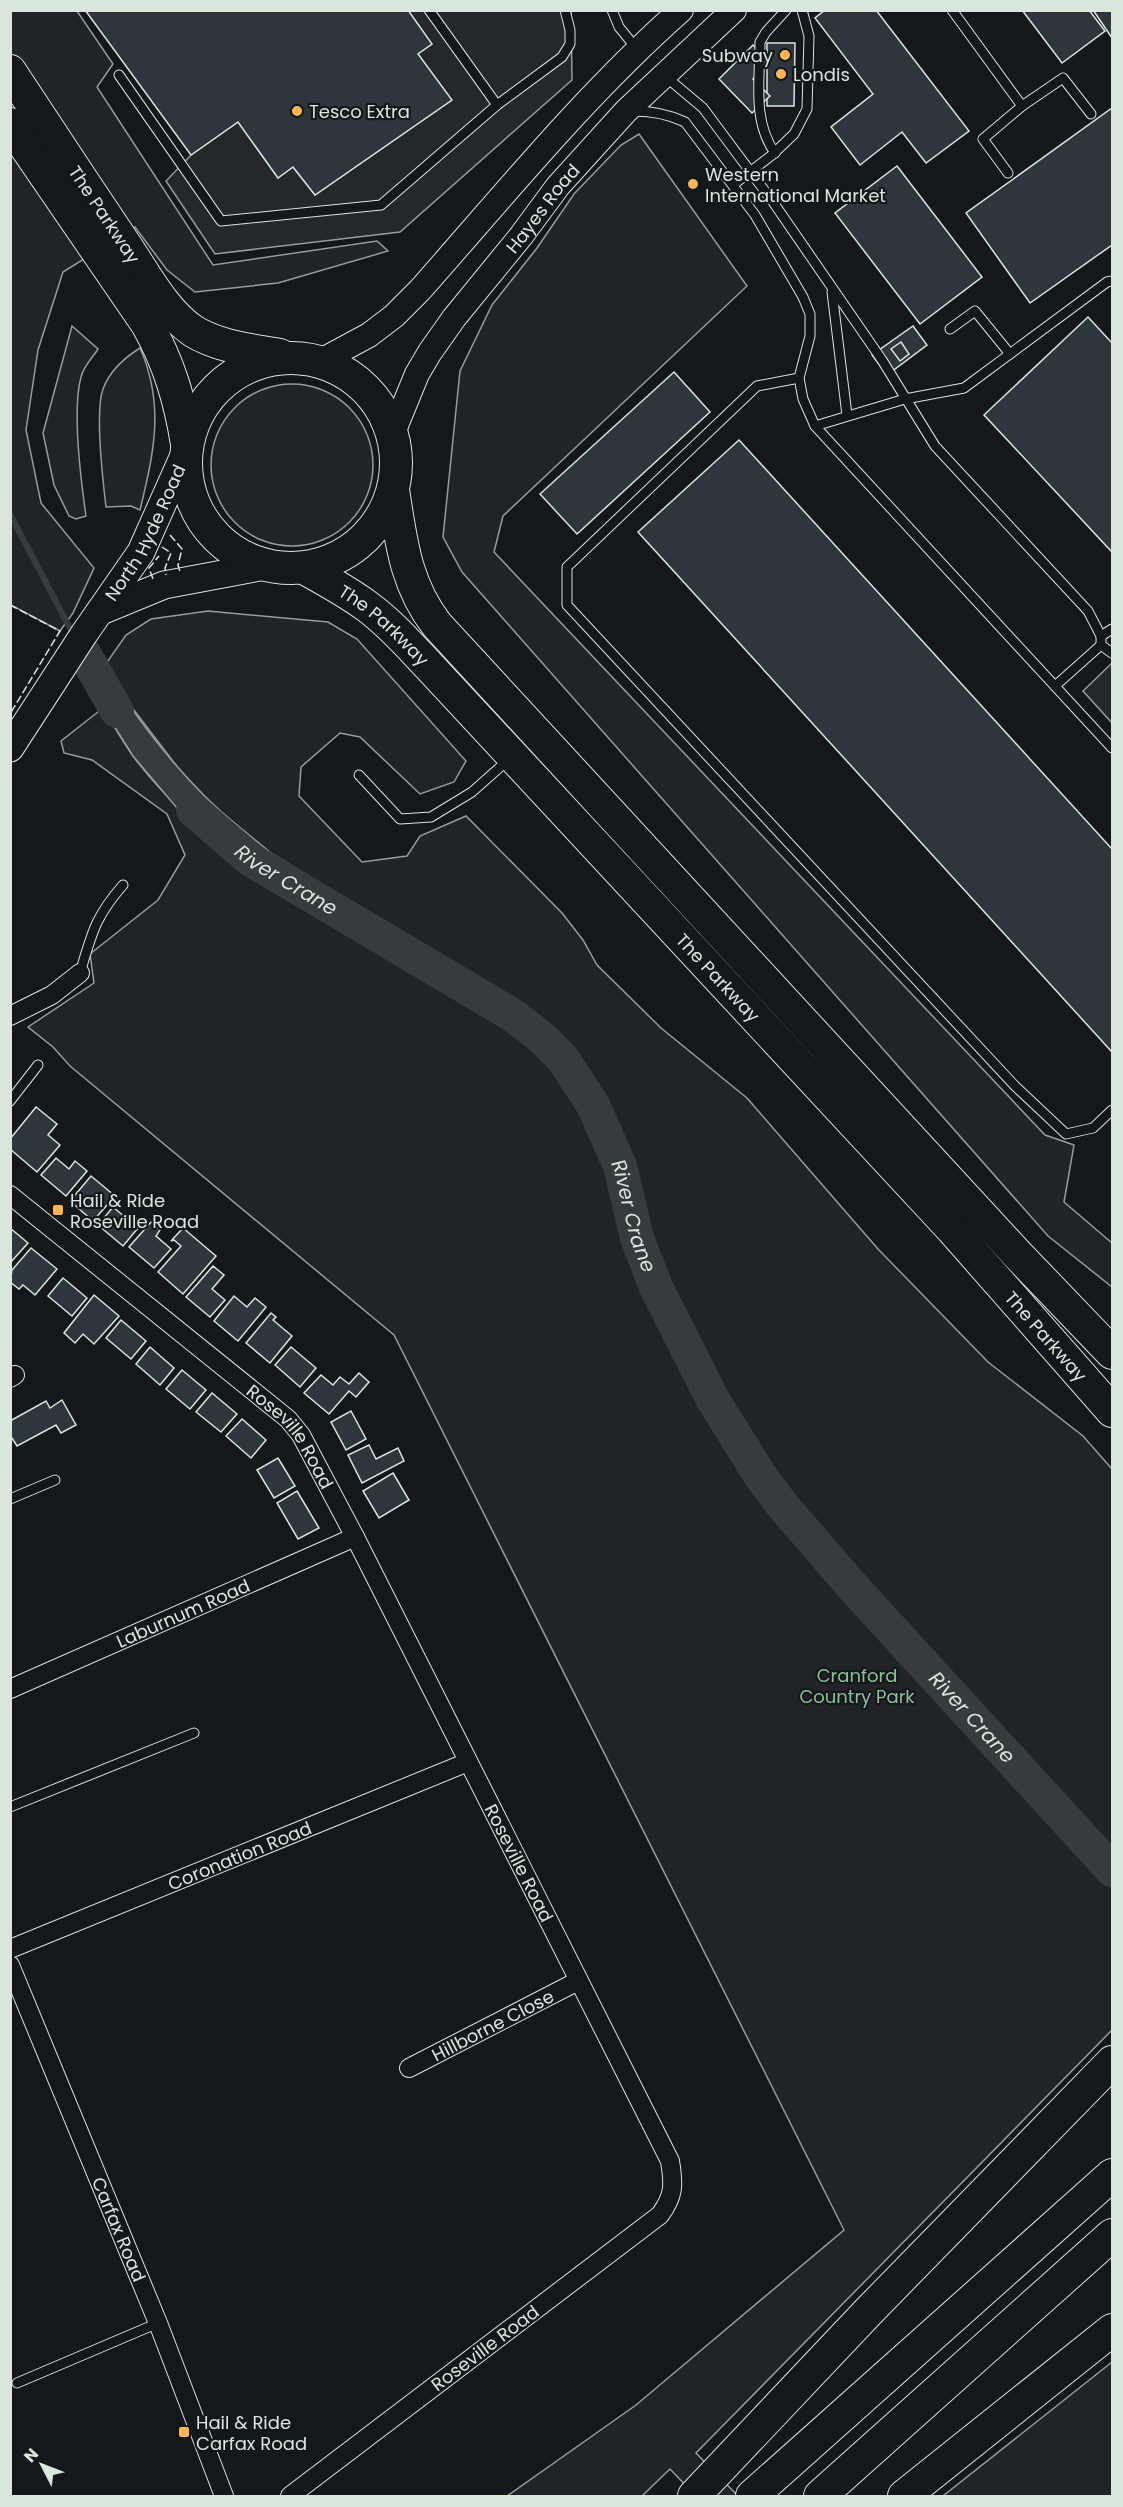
<svg xmlns="http://www.w3.org/2000/svg" width="1123" height="2507" font-family="Poppins,sans-serif">
<style>
.green{fill:#202428;stroke:#939e99;stroke-width:1.5}
.parking{fill:#24282b;stroke:#939e99;stroke-width:1.5}
.water{fill:#363b3e;stroke:#939e99;stroke-width:1.5}
.lines{fill:none;stroke-linecap:round;stroke-linejoin:round}
.stream{stroke:#363b3e;stroke-width:6}
.river{stroke:#363b3e;stroke-width:34}
.building{fill:#2c363c;stroke:#d8e6dc;stroke-width:1.5}
.lane-casing{stroke:#d8e6dc;stroke-width:11}
.street-casing{stroke:#d8e6dc;stroke-width:20}
.secondary-casing{stroke:#d8e6dc;stroke-width:26}
.primary-casing{stroke:#d8e6dc;stroke-width:29}
.highway-casing{stroke:#d8e6dc;stroke-width:34}
.lane{stroke:#14181c;stroke-width:9}
.street{stroke:#14181c;stroke-width:18}
.secondary{stroke:#14181c;stroke-width:24}
.primary{stroke:#14181c;stroke-width:27}
.highway{stroke:#14181c;stroke-width:32}
.fence{stroke:#d8e6dc;stroke-width:1.5;stroke-dasharray:8 3;stroke-linecap:butt}
.poi-dot{fill:#ffb74d;stroke:#14181c;stroke-width:2}
.labels{text-anchor:middle;dominant-baseline:central;stroke-width:4.5;stroke-linejoin:round;paint-order:stroke}
.poi-label{font-size:18px;fill:#d8e6dc;stroke:#14181c;text-anchor:start}
.street-label{font-size:18px;fill:#d8e6dc;stroke:#14181c}
.park-label{font-size:18px;fill:#8ac095;stroke:#14181c}
.water-label{font-size:20px;font-style:italic;fill:#d8e6dc;stroke:#14181c}
</style>
<rect width="100%" height="100%" fill="#14181c"/>
<g class="green">
<path d="M10 11H77L113 64 97 87 213 265 377 241 388 251 278 283 195 292 167 270 135 227 63 272 38 350 26 430 41 503 94 568 73 613 60 631 11 605Z"/>
<path d="M639 134 747 286 503 516 494 552 1045 1135 1074 1145 1064 1202 1112 1243V1287L1048 1236 462 572 443 537 460 371 492 305 537 248 574 194 621 145Z"/>
<path d="M72 326 98 349C93 357 83 367 81 377 72 410 81 481 86 516L76 519 69 516 54 485 43 433Z"/>
<path d="M140 348C165 405 154 452 140 510L131 506 106 507C103 482 95 411 103 389 110 370 124 358 140 348Z"/>
<circle cx="292" cy="465" r="81"/>
<path d="M208 611 328 622 357 639 466 761 454 782 420 794 360 737 340 733 301 767 299 796 362 862 407 856 420 836 466 816 562 913 583 940 597 965 661 1028 747 1098 878 1249 988 1362 1083 1436 1112 1469V2030L696 2453 738 2496H696L670 2469 642 2496H507L636 2405 844 2230 394 1335 70 1066 53 1047 28 1027 94 983 90 954 158 900 185 855 167 814 92 760 64 753 61 741 103 708C113 724 122 741 133 756 167 802 211 839 257 872L535 1040C568 1078 588 1116 608 1162L628 1153 620 1126 572 1052 527 1010 271 853 210 803 179 769 111 680 105 665 126 635 151 619Z"/>
<path d="M1112 2362V2496H943Z"/>
</g>
<g class="parking">
<path d="M408 11H571L572 80 400 232 215 254 166 181 191 155 238 122 278 178 293 167 315 195 451 100 418 54Z"/>
<path d="M1112 663V723L1083 691Z"/>
</g>
<path class="water" d="M98 660C139 721 182 781 239 827L223 848 177 808 133 756 85 680Z"/>
<g class="lines">
<path class="stream" d="M10 514 74 636"/>
<g class="river">
<path d="M81 648 117 711"/>
<path id="s1" d="M193 810 251 860 514 1016 542 1038 563 1059 593 1105 620 1166 637 1238 656 1287 712 1398 761 1477 783 1506 852 1586 1112 1870"/>
</g>
</g>
<g class="building">
<path d="M85 10H408L432 44 418 54 452 100 315 195 293 167 278 178 238 122 191 155Z"/>
<path d="M825 10H876L969 131 926 163 902 132 860 165 831 127 873 94 815 18Z"/>
<path d="M1022 10H1089L1105 31 1062 63Z"/>
<path d="M1093 10H1112V38Z"/>
<path d="M767 43H795L794 106H767Z"/>
<path d="M753 45 770 62 753 79 770 96 752 113 719 79Z"/>
<path d="M1112 108V245L1030 303 966 213Z"/>
<path d="M897 166 982 277 920 324 835 213Z"/>
<path d="M1088 317 1112 343V552L984 415Z"/>
<path d="M913 326 927 345 887 375 872 355Z"/>
<path d="M901 342 909 354 900 361 891 349Z"/>
<path d="M674 372 710 412 577 534 540 494Z"/>
<path d="M739 440 1112 849V1052L638 532Z"/>
<path d="M36 1107 57 1124 48 1135 60 1145 37 1172 10 1149V1139Z"/>
<path d="M56 1158 69 1169 75 1161 87 1171 66 1196 41 1175Z"/>
<path d="M91 1176 115 1196 93 1221 70 1201Z"/>
<path d="M113 1207 138 1228 123 1246 98 1225Z"/>
<path d="M151 1222 160 1230 156 1236 171 1249 154 1268 129 1247Z"/>
<path d="M10 1228 28 1243 10 1263Z"/>
<path d="M183 1228 216 1256 183 1294 158 1272 181 1246 174 1240 171 1241Z"/>
<path d="M31 1248 57 1269 35 1295 23 1285 19 1289 10 1282 12 1270Z"/>
<path d="M213 1266 224 1275 212 1289 225 1300 210 1317 186 1297Z"/>
<path d="M63 1278 87 1298 72 1316 48 1296Z"/>
<path d="M94 1295 119 1316 94 1344 83 1334 75 1343 64 1333Z"/>
<path d="M234 1296 247 1307 255 1298 266 1307 238 1341 214 1321Z"/>
<path d="M271 1313 276 1317 273 1320 292 1336 270 1363 246 1343Z"/>
<path d="M121 1320 146 1341 131 1359 106 1338Z"/>
<path d="M150 1347 174 1368 160 1385 136 1364Z"/>
<path d="M291 1347 316 1368 300 1387 275 1365Z"/>
<path d="M182 1370 206 1390 190 1409 166 1389Z"/>
<path d="M359 1373 369 1382 356 1397 349 1391 329 1414 304 1393 321 1375 333 1385 340 1377 349 1384Z"/>
<path d="M212 1393 237 1414 221 1432 196 1412Z"/>
<path d="M62 1400 76 1425 61 1433 56 1425 17 1446 10 1435V1421L46 1401 50 1408Z"/>
<path d="M351 1411 366 1439 346 1450 331 1422Z"/>
<path d="M242 1419 266 1440 251 1458 226 1436Z"/>
<path d="M369 1445 376 1459 398 1448 404 1461 362 1483 348 1455Z"/>
<path d="M278 1458 295 1486 274 1498 257 1470Z"/>
<path d="M393 1473 409 1500 379 1518 363 1491Z"/>
<path d="M297 1491 319 1528 298 1539 277 1503Z"/>
</g>
<g class="lines">
<g class="lane-casing">
<g id="lane">
<path d="M429 10 497 105"/>
<path d="M612 10 619 27 636 48"/>
<path d="M952 10 1022 106"/>
<path d="M119 75 221 221 381 205 497 105 562 57 570 44V30L565 10"/>
<path d="M665 76 703 108 773 202 882 360 935 446 1088 611 1101 636V645L1055 686"/>
<path d="M634 111C653 111 668 114 685 122L755 215 803 297 810 314V336L799 378 803 399 815 426 1112 748"/>
<path d="M775 153C752 121 760 80 760 42L766 32 786 10"/>
<path d="M1008 173 983 139 1022 106 1063 78 1091 114"/>
<path d="M733 185 772 155 794 134 807 109 809 36 802 10"/>
<path d="M832 292 847 415"/>
<path d="M950 329 975 311 1010 354"/>
<path d="M799 378 757 386 567 567V605L1015 1086 1066 1134 1093 1128 1112 1110"/>
<path d="M815 426 905 399 964 388 1107 282 1112 281"/>
<path d="M1101 636 1112 629"/>
<path d="M1101 645 1112 653"/>
<path d="M359 775 400 819 431 817 472 792 508 760"/>
<path d="M80 973C92 933 95 917 123 885"/>
<path d="M10 1101 38 1065"/>
<path d="M10 1499 55 1480"/>
<path d="M10 1807 194 1733"/>
<path d="M17 2383 158 2323"/>
</g>
</g>
<g class="street-casing">
<g id="street">
<path d="M10 1016 52 995 80 973"/>
<path id="s2" d="M10 1195 288 1419 301 1435 355 1537 670 2161C674 2185 674 2196 660 2215L290 2496"/>
<path d="M10 1378 15 1375"/>
<path id="s3" d="M10 1689 355 1537"/>
<path id="s4" d="M10 1949 468 1762"/>
<path id="s5" d="M10 1965 158 2323 224 2496"/>
<path id="s6" d="M409 2068 578 1981"/>
</g>
</g>
<g class="secondary-casing">
<g id="secondary">
<path d="M319 362 369 335 394 316 420 290C504 195 585 95 681 10"/>
<path id="s7" d="M392 435 417 374 430 352 454 318 521 236 558 186 626 111 734 10"/>
</g>
</g>
<g class="primary-casing">
<g id="primary">
<path d="M101 611 164 585 265 566"/>
<path id="s8" d="M10 748 84 634 141 552 186 451"/>
</g>
</g>
<g class="highway-casing">
<g id="highway">
<path id="s9" d="M10 71C48 129 87 188 126 246 145 274 164 311 193 331 219 347 251 350 280 355"/>
<path d="M10 124 147 324C169 363 180 400 187 444"/>
<circle cx="291" cy="463" r="105"/>
<path d="M393 490C401 540 405 584 437 625L1018 1255 1112 1353"/>
<path id="s10" d="M304 568C326 580 348 592 368 607 391 624 409 645 429 666L952 1229 1112 1411"/>
<path d="M694 2496 868 2312 1112 2062"/>
<path d="M752 2496 1112 2175"/>
<path d="M820 2496 1112 2235"/>
<path d="M904 2496 1112 2330"/>
</g>
</g>
<use href="#lane" class="lane"/>
<use href="#street" class="street"/>
<use href="#secondary" class="secondary"/>
<use href="#primary" class="primary"/>
<use href="#highway" class="highway"/>
<g class="fence">
<path d="M170 535 182 549 178 565 180 572"/>
<path d="M162 547 171 553 165 568 166 575"/>
<path d="M153 579 149 568 159 556"/>
<path d="M10 605 60 631 10 714"/>
</g>
</g>
<g class="poi-dot">
<circle cx="785" cy="55" r="6"/>
<circle cx="781" cy="74" r="6"/>
<circle cx="297" cy="111" r="6"/>
<circle cx="693" cy="184" r="6"/>
<rect x="52" y="1204" width="12" height="12" rx="3"/>
<rect x="178" y="2426" width="12" height="12" rx="3"/>
</g>
<g class="labels">
<g class="poi-label">
<text x="773" y="55" text-anchor="end">Subway</text>
<text x="793" y="74">Londis</text>
<text x="309" y="111">Tesco Extra</text>
<text x="705" y="174">Western<tspan x="705" dy="21">International Market</tspan></text>
<text x="70" y="1200">Hail &amp; Ride<tspan x="70" dy="21">Roseville Road</tspan></text>
<text x="196" y="2422">Hail &amp; Ride<tspan x="196" dy="21">Carfax Road</tspan></text>
</g>
<g class="street-label">
<text stroke="none"><textPath href="#s7" startOffset="274">Hayes Road</textPath></text>
<text stroke="none"><textPath href="#s9" startOffset="172">The Parkway</textPath></text>
<text stroke="none"><textPath href="#s8" startOffset="255">North Hyde Road</textPath></text>
<text stroke="none"><textPath href="#s10" startOffset="99">The Parkway</textPath></text>
<text stroke="none"><textPath href="#s10" startOffset="585">The Parkway</textPath></text>
<text stroke="none"><textPath href="#s10" startOffset="1071">The Parkway</textPath></text>
<text stroke="none"><textPath href="#s2" startOffset="372">Roseville Road</textPath></text>
<text stroke="none"><textPath href="#s3" startOffset="189">Laburnum Road</textPath></text>
<text stroke="none"><textPath href="#s4" startOffset="248">Coronation Road</textPath></text>
<text stroke="none"><textPath href="#s2" startOffset="858">Roseville Road</textPath></text>
<text stroke="none"><textPath href="#s6" startOffset="94">Hillborne Close</textPath></text>
<text stroke="none"><textPath href="#s5" startOffset="286">Carfax Road</textPath></text>
<text transform="translate(485 2348) rotate(-37)">Roseville Road</text>
</g>
<g class="park-label">
<text x="857" y="1675">Cranford<tspan x="857" dy="21">Country Park</tspan></text>
</g>
<g class="water-label">
<text stroke="none"><textPath href="#s1" startOffset="117">River Crane</textPath></text>
<text stroke="none"><textPath href="#s1" startOffset="621">River Crane</textPath></text>
<text stroke="none"><textPath href="#s1" startOffset="1233">River Crane</textPath></text>
</g>
</g>
<rect width="1123" height="2507" fill="none" stroke="#d8e6dc" stroke-width="24"/>
<g transform="translate(42 2465) rotate(312)" stroke="#14181c" stroke-width="4.5" paint-order="stroke">
<path d="M0-4.5L10 22L0 15L-10 22Z" fill="#d8e6dc"/>
<text y="-9" font-size="16" font-weight="bold" text-anchor="middle" fill="#d8e6dc">N</text>
</g>
</svg>
